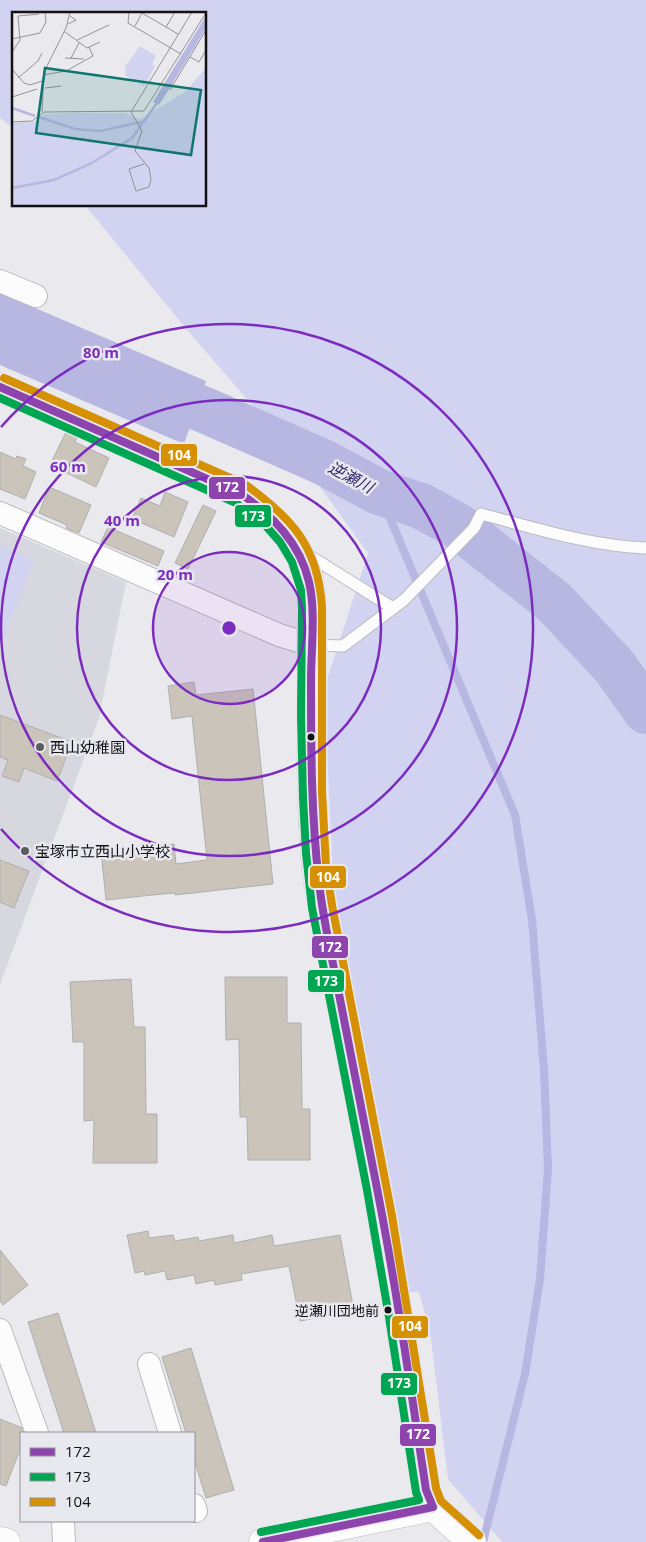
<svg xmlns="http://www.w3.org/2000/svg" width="646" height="1542" font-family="'Open Sans','Noto Sans JP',sans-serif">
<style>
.built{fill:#d7d7e0}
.green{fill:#d2d2f1}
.water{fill:#b7b7e1}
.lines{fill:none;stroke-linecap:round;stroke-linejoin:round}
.stream{stroke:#b7b7e1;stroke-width:8}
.river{stroke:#b7b7e1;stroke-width:46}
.building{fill:#cac4bb;stroke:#afafb0}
.lane-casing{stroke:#bbbbbf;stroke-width:13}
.street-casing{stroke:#bbbbbf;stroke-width:24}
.secondary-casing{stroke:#bbbbbf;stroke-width:29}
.primary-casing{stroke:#bbbbbf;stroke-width:29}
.lane{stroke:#fcfcfc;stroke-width:11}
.street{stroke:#fcfcfc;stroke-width:22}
.secondary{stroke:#fcfcfc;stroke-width:28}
.primary{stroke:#fcfcfc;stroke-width:28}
.bus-1-casing{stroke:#e8e8ef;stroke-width:11}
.bus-2-casing{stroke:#e8e8ef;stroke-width:11}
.bus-3-casing{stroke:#e8e8ef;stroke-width:11}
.bus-1{stroke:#8e44ad;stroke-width:8}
.bus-2{stroke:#00a651;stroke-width:8}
.bus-3{stroke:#d59003;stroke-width:8}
.ring{fill:none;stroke:#7b2cbf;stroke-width:2.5}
.bus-dot{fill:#121214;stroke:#e8e8ef;stroke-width:2}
.poi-dot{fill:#5d5d60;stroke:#e8e8ef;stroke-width:2}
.labels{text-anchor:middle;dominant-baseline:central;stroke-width:5;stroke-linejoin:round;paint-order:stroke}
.bus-label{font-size:14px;fill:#121214;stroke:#e8e8ef;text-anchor:end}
.poi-label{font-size:15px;fill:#121214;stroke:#e8e8ef;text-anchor:start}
.water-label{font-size:16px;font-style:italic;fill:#32286c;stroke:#e8e8ef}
.inset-river{fill:none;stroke:#b7b7e1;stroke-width:2.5}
.inset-road{fill:none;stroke:#939397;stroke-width:1}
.view{fill:#0f766e;fill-opacity:0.15;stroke:#0f766e;stroke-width:2.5}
.inset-edge{fill:none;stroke:#121214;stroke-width:2.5}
.centre{fill:#7b2cbf;stroke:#e8e8ef;stroke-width:2.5}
.ring-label{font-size:15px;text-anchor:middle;font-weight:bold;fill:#7b2cbf;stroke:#e8e8ef;stroke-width:5;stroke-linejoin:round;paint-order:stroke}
.line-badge{stroke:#e8e8ef;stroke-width:2}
.badge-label{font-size:14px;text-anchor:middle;font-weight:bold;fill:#fff}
</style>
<rect width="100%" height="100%" fill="#e9e9ee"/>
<path class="built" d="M0 528 126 582 99 718 0 984Z"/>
<g class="green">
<path d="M0 0H646V1542H502L448 1479 431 1338 419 1292H408L335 920 324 689 368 553 305 466 188 331 85 205H205V14H14V129L0 118Z"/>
<path d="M0 546 34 560 0 647Z"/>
</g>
<path class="water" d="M0 293 206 381 184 444 0 365Z"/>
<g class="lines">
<path class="stream" d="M379 492 515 815 532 920 544 1070 548 1169 540 1279 525 1374 483 1542"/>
<path class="river" d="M138 382 216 415 323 462 379 492 421 506 458 526 555 603 614 666 646 711"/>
</g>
<g class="building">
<path d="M66 432 77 437 75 442 109 458 96 487 50 465Z"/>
<path d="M0 452 16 459 17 456 26 459 23 466 36 472 25 499 0 489Z"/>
<path d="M49 487 91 505 79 533 66 528 67 525 39 513Z"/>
<path d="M165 492 188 502 174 537 132 519 141 498 160 506Z"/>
<path d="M203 505 216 511 188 569 175 563Z"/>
<path d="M108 527 164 551 158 566 101 542Z"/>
<path d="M194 682 196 695 253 689 273 884 175 895V893L152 895 106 900 101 851 174 844 176 864 207 860 192 716 172 719 168 686Z"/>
<path d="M0 715 72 742 57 781 24 768 19 782 2 776 8 760 0 757Z"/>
<path d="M0 860 29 871 14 908 0 902Z"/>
<path d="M225 977H287V1023H301L302 1109H310V1160H248L247 1117H240L239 1039 226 1040Z"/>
<path d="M131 979 134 1027H145L146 1114H157V1163H93L94 1120 84 1121V1042H73L70 982Z"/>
<path d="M148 1231 149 1238 173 1235 175 1241 198 1237 199 1241 233 1235 234 1243 272 1235 274 1246 340 1235 354 1311 300 1321 289 1266 241 1274 242 1280 215 1285 214 1280 196 1284 194 1275 167 1280 165 1271 145 1275 144 1271 135 1273 127 1235Z"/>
<path d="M0 1250 28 1285 3 1305 0 1301Z"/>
<path d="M58 1313 96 1433H64L28 1322Z"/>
<path d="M191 1348 234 1490 206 1498 194 1459V1433H186L162 1357Z"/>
<path d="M0 1419 28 1430 27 1433H21V1447L6 1486 0 1484Z"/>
</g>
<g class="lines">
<g class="lane-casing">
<g id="lane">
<path d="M305 553 393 608"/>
<path d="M311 645 343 646 404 600 474 528 481 514C535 528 590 546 646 548"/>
</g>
</g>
<g class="street-casing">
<g id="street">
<path d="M0 281 36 296"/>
<path d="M0 513 279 635 311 645"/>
<path d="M0 1330 37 1433"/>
<path d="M149 1364 170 1433"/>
<path d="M194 1505 196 1511"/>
<path d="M63 1521 64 1542"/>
</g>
</g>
<g class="secondary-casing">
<g id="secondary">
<path d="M0 1541 6 1542"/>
<path d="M263 1542 433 1507"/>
</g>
</g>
<g class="primary-casing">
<path id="primary" d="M0 387 241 494C269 514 296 537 307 571 316 603 311 637 311 669 311 735 310 801 316 867 320 903 328 938 335 974 345 1025 355 1076 365 1127 389 1247 408 1369 426 1490L429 1499 433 1507 472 1542"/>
</g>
<use href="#lane" class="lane"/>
<use href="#street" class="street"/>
<use href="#secondary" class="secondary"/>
<use href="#primary" class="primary"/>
<g class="bus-1-casing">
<path id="bus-1" d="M0 387 241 494C273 516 300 543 309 582 316 611 311 650 311 680 311 747 311 815 319 882 323 920 332 957 339 994 351 1054 362 1113 374 1173 395 1278 410 1384 426 1490L433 1507 263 1542"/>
</g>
<g class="bus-2-casing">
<path id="bus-2" d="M0 398 236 503 265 525 280 542 292 562 301 590 302 608 301 715 303 798 306 853 312 908 367 1190 389 1317 416 1492 419 1500 261 1532"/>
</g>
<g class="bus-3-casing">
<path id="bus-3" d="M4 378 246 485C293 519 318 547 322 607V792L326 866 332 905 392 1216 436 1488 441 1501 479 1535"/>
</g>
<use href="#bus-1" class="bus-1"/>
<use href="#bus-2" class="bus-2"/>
<use href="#bus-3" class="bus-3"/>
</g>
<circle cx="229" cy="628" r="76" fill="#7b2cbf" fill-opacity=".12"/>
<g class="ring">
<circle cx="229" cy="628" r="76"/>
<circle cx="229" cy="628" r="152"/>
<circle cx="229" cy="628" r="228"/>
<path d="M1 427A304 304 0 1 1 1 829"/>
</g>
<g class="bus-dot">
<circle cx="311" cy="737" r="4.5"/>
<circle cx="388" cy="1310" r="4.5"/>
</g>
<g class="poi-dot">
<circle cx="40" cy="747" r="5"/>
<circle cx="25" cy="851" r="5"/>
</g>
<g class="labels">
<g class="bus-label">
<text x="379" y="1310">逆瀬川団地前</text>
</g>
<g class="poi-label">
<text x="50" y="747">西山幼稚園</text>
<text x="35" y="851">宝塚市立西山小学校</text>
</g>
<g class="water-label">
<text transform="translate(351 477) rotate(28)">逆瀬川</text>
</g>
</g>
<g transform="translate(12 12)">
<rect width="194" height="194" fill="#e9e9ee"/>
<path d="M128 34 144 44 140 52 143 54 132 74 114 64 113 55ZM194 56V193H0V111L22 110 33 102 53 101H114L128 107 173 80Z" fill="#d2d2f1"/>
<path d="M194 4V16L156 79 147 93 141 90Z" fill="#b7b7e1"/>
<path class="inset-river" d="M0 96 23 104M27 105 63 117 88 119 134 109M0 176 42 168 80 151 120 126 147 88"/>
<path class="inset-road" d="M117 0 116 11 169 42M56 12 64 8 58 4M123 14 130 1 166 22M154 15 163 0M53 20 75 36 88 30M0 27 28 21 34 10 33 0M65 28 97 13M0 40 8 28 6 4 27 2M178 45 187 50 194 38M53 46 72 47M59 46 67 31M0 57 12 71 18 73 30 69M31 63 54 59 81 44 77 35M6 66 26 49 30 41M33 76 49 74M158 78 194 18M0 85 25 77M30 100 32 60 54 16 58 0M0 110 20 109 32 100 132 99 194 1M132 152 117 157 124 179 137 175 139 167 137 156 123 139 130 119 119 100 180 0"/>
<path class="view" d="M33 56 189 78 179 143 24 121Z"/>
<rect width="194" height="194" class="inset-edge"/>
</g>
<circle cx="229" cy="628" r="8" class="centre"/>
<g class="ring-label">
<text x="101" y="358">80 m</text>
<text x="68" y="472">60 m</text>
<text x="122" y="526">40 m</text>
<text x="175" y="580">20 m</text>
</g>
<g class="line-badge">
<rect x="160" y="443" width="38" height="24" rx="5" fill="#d59003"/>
<rect x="208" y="476" width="38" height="24" rx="5" fill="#8e44ad"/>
<rect x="234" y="504" width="38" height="24" rx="5" fill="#00a651"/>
<rect x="309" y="865" width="38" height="24" rx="5" fill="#d59003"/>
<rect x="311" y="935" width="38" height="24" rx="5" fill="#8e44ad"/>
<rect x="307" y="969" width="38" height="24" rx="5" fill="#00a651"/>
<rect x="391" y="1315" width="38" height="24" rx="5" fill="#d59003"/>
<rect x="380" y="1372" width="38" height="24" rx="5" fill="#00a651"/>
<rect x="399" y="1423" width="38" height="24" rx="5" fill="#8e44ad"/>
</g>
<g class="badge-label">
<text x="179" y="460">104</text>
<text x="227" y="492">172</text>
<text x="253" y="521">173</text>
<text x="328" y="882">104</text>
<text x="330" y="952">172</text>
<text x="326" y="986">173</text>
<text x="410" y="1331">104</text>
<text x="399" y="1388">173</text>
<text x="418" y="1439">172</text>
</g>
<rect x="20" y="1432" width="175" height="90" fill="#e8e8ef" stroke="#929297"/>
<rect x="30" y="1448" width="25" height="8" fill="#8e44ad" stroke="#929297"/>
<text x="65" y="1457" font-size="15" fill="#121214">172</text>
<rect x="30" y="1473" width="25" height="8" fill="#00a651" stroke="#929297"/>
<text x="65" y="1482" font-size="15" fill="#121214">173</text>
<rect x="30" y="1498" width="25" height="8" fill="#d59003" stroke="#929297"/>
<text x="65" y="1507" font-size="15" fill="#121214">104</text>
</svg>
